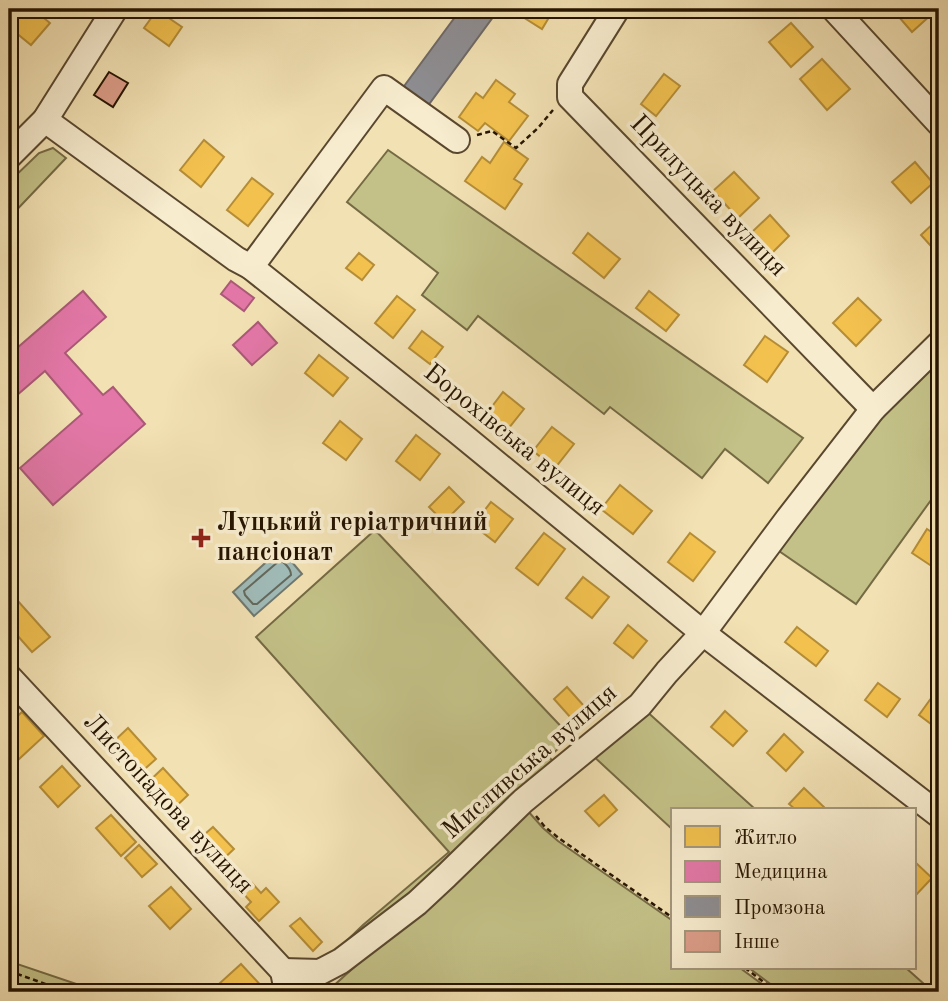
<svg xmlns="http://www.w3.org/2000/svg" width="948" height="1001" font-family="'Old Standard TT',serif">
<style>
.green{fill:#c3c187;stroke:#746a44;stroke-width:2}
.water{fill:#a0bbb8;stroke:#6f786f;stroke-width:2}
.homes{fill:#f2c14e;stroke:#b58d37;stroke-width:2}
.health{fill:#e377a8;stroke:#aa5976;stroke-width:2}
.industry{fill:#8d8d92;stroke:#6e6966;stroke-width:2}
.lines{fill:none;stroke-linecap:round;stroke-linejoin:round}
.shore{stroke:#63685c;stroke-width:2}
.building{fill:#dc9d89;stroke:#261401;stroke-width:2}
.minor-casing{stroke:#59472e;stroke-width:28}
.path{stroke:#261401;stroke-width:2.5;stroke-dasharray:5 3.5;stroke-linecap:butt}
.minor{stroke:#f7ecce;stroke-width:24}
.poi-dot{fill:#8f2418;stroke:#f7ecce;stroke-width:2.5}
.labels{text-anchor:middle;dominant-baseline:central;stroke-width:7;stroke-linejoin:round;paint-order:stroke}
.street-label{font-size:26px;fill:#261401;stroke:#f7ecce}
.poi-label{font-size:26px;font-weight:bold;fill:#261401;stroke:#f7ecce;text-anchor:start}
</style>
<rect width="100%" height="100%" fill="#f2e1b3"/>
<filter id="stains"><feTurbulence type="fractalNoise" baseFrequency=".00286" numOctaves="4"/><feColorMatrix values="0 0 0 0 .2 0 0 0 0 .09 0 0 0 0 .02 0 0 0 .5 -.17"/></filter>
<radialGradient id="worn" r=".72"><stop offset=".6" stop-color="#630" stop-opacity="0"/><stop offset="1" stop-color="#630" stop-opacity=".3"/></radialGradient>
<g class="green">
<path d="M53 148 66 158 9 218V182L39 153Z"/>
<path d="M388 150 803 438 768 483 725 449 702 478 610 407 604 414 478 316 467 330 422 295 438 273 347 202Z"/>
<path d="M939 357V489L856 604 779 551 889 407Z"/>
<path d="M375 530 571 737 549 757 557 766 442 872 334 953 363 925 449 852 256 637Z"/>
<path d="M644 709 755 809 754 810H673V830L590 753Z"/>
<path d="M527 810 543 828 558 841 673 921V968H740L773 992H332L329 990Z"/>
<path d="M9 960 11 962 100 992H9Z"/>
<path d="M749 968H906L933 992H781Z"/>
</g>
<path class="water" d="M281 549 302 574 254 616 233 592Z"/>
<g class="homes">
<path d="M24 9H33L50 23 31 45 9 27Z"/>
<path d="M521 9H554L542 29 518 14Z"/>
<path d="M892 9H927L932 14 912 32Z"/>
<path d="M157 10 182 27 169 46 144 28Z"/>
<path d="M791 23 813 47 791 67 769 42Z"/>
<path d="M822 59 850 89 827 110 800 79Z"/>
<path d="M664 74 680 86 656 116 641 104Z"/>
<path d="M496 80 515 94 509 102 528 116 509 141 485 123 478 131 459 117 476 93 483 98Z"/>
<path d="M204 140 224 157 201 187 180 170Z"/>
<path d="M504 142 528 159 514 179 522 184 505 209 465 181 482 157 490 163Z"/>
<path d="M915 162 933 183 911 203 892 182Z"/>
<path d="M734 172 759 198 738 218 713 191Z"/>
<path d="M252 178 273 194 248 226 227 210Z"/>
<path d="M770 215 789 236 772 253 752 232Z"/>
<path d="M939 218V255L921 235Z"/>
<path d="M588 233 620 259 604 278 573 253Z"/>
<path d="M359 253 374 265 362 280 346 268Z"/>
<path d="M649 291 679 315 666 331 636 308Z"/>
<path d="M397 296 415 310 393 338 375 323Z"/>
<path d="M858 298 881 320 856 346 833 323Z"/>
<path d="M422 331 443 347 430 364 409 348Z"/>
<path d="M765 336 788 352 767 382 744 365Z"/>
<path d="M319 355 348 378 333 396 305 373Z"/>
<path d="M503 392 524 409 505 433 484 417Z"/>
<path d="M340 421 362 439 346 460 323 443Z"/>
<path d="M552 427 574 444 555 468 533 451Z"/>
<path d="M416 435 440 454 420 480 396 461Z"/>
<path d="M620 485 652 511 633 534 601 509Z"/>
<path d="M449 487 464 502 444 522 429 507Z"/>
<path d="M491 502 513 519 495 542 473 525Z"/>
<path d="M927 529 939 537V571L912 553Z"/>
<path d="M544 533 565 549 538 585 516 568Z"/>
<path d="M690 533 715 552 693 581 668 562Z"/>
<path d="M583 577 609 597 592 618 566 598Z"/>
<path d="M17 600 50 637 32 652 9 626V608Z"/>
<path d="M628 625 647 641 633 658 614 643Z"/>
<path d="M797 627 828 651 816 666 785 642Z"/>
<path d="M878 683 900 699 887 717 865 700Z"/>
<path d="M567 687 584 706 571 718 554 699Z"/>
<path d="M937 690 939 692V730L919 715Z"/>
<path d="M725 711 747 731 733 746 711 727Z"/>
<path d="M22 712 44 736 18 760 9 750V724Z"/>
<path d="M128 728 156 759 139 774 112 743Z"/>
<path d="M784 734 803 752 786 771 767 753Z"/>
<path d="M62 766 80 786 58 807 40 787Z"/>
<path d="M163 768 188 795 170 812 145 785Z"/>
<path d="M804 788 826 809 825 810H794L795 809 789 804Z"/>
<path d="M604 795 617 810 599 826 585 811Z"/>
<path d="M111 815 136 842 121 856 96 828Z"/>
<path d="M213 827 234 849 219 863 198 840Z"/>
<path d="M139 845 157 864 142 877 125 858Z"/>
<path d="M915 862 932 878 915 896Z"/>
<path d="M252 883 261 893 266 888 279 902 259 921 246 907 251 902 242 892Z"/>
<path d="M171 887 191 909 170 929 149 906Z"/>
<path d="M300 918 322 942 313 951 290 926Z"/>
<path d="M241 964 265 990 263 992H229L220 983Z"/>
</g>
<g class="health">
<path d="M231 281 254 298 244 311 221 294Z"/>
<path d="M83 291 106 317 65 353 103 395 113 387 145 424 53 505 20 468 82 414 45 371 9 402V355Z"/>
<path d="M258 322 277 343 252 365 233 345Z"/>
</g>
<path class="industry" d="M461 9H489L496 13 424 111 399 93Z"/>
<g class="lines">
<path class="shore" d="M279 561C284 561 291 569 291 575L257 604H253L245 595 244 591Z"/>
</g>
<path class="building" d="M109 72 128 83 113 107 94 95Z"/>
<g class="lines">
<g class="minor-casing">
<g id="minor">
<path d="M617 9 570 84V97L873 409"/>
<path d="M834 9 939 123"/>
<path d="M45 120 236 259 251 267 457 431 703 633 939 815"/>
<path d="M9 156 45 120 115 9"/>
<path d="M251 267 384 88 457 140"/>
<path d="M9 677 283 971"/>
<path d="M287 992 283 971 320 972 341 961 417 903 446 876 523 801 640 705 667 672 703 633 787 520 873 409 939 344"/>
</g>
</g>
<g class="path">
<path d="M477 135 492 131 516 148 538 128 553 110"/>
<path d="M536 816 545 827 560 839 673 918"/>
<path d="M745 968 777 992"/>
<path d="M9 971 68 992"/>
</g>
<use href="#minor" class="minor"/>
</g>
<path class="poi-dot" d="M197.5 527.5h7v7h7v7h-7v7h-7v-7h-7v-7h7z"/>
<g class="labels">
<g class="street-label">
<text transform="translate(708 196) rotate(46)">Прилуцька вулиця</text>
<text transform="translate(514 440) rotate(39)">Борохівська вулиця</text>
<text transform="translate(530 762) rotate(-41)">Мисливська вулиця</text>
<text transform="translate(168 804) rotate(47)">Листопадова вулиця</text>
</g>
<g class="poi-label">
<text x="217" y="523">Луцький геріатричний<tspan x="217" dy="30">пансіонат</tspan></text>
</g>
</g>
<rect width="948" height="1001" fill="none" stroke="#f2e1b3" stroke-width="35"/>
<rect x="10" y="10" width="927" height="980" fill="none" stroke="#261401" stroke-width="3.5"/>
<rect x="18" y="18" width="913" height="966" fill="none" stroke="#261401" stroke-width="2"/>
<rect x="671" y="808" width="245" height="161" fill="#f7ecce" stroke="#a3967c" stroke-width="2"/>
<rect x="685" y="826" width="35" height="21" fill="#f2c14e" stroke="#a3967c" stroke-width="2"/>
<text x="734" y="844" font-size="21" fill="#261401">Житло</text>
<rect x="685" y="861" width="35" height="21" fill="#e377a8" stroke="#a3967c" stroke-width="2"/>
<text x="734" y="878" font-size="21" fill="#261401">Медицина</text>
<rect x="685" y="896" width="35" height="21" fill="#8d8d92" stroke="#a3967c" stroke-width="2"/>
<text x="734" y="914" font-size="21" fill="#261401">Промзона</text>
<rect x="685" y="931" width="35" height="21" fill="#dc9d89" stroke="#a3967c" stroke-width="2"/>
<text x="734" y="948" font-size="21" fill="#261401">Інше</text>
<rect width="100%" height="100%" filter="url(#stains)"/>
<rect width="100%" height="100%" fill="url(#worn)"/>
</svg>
